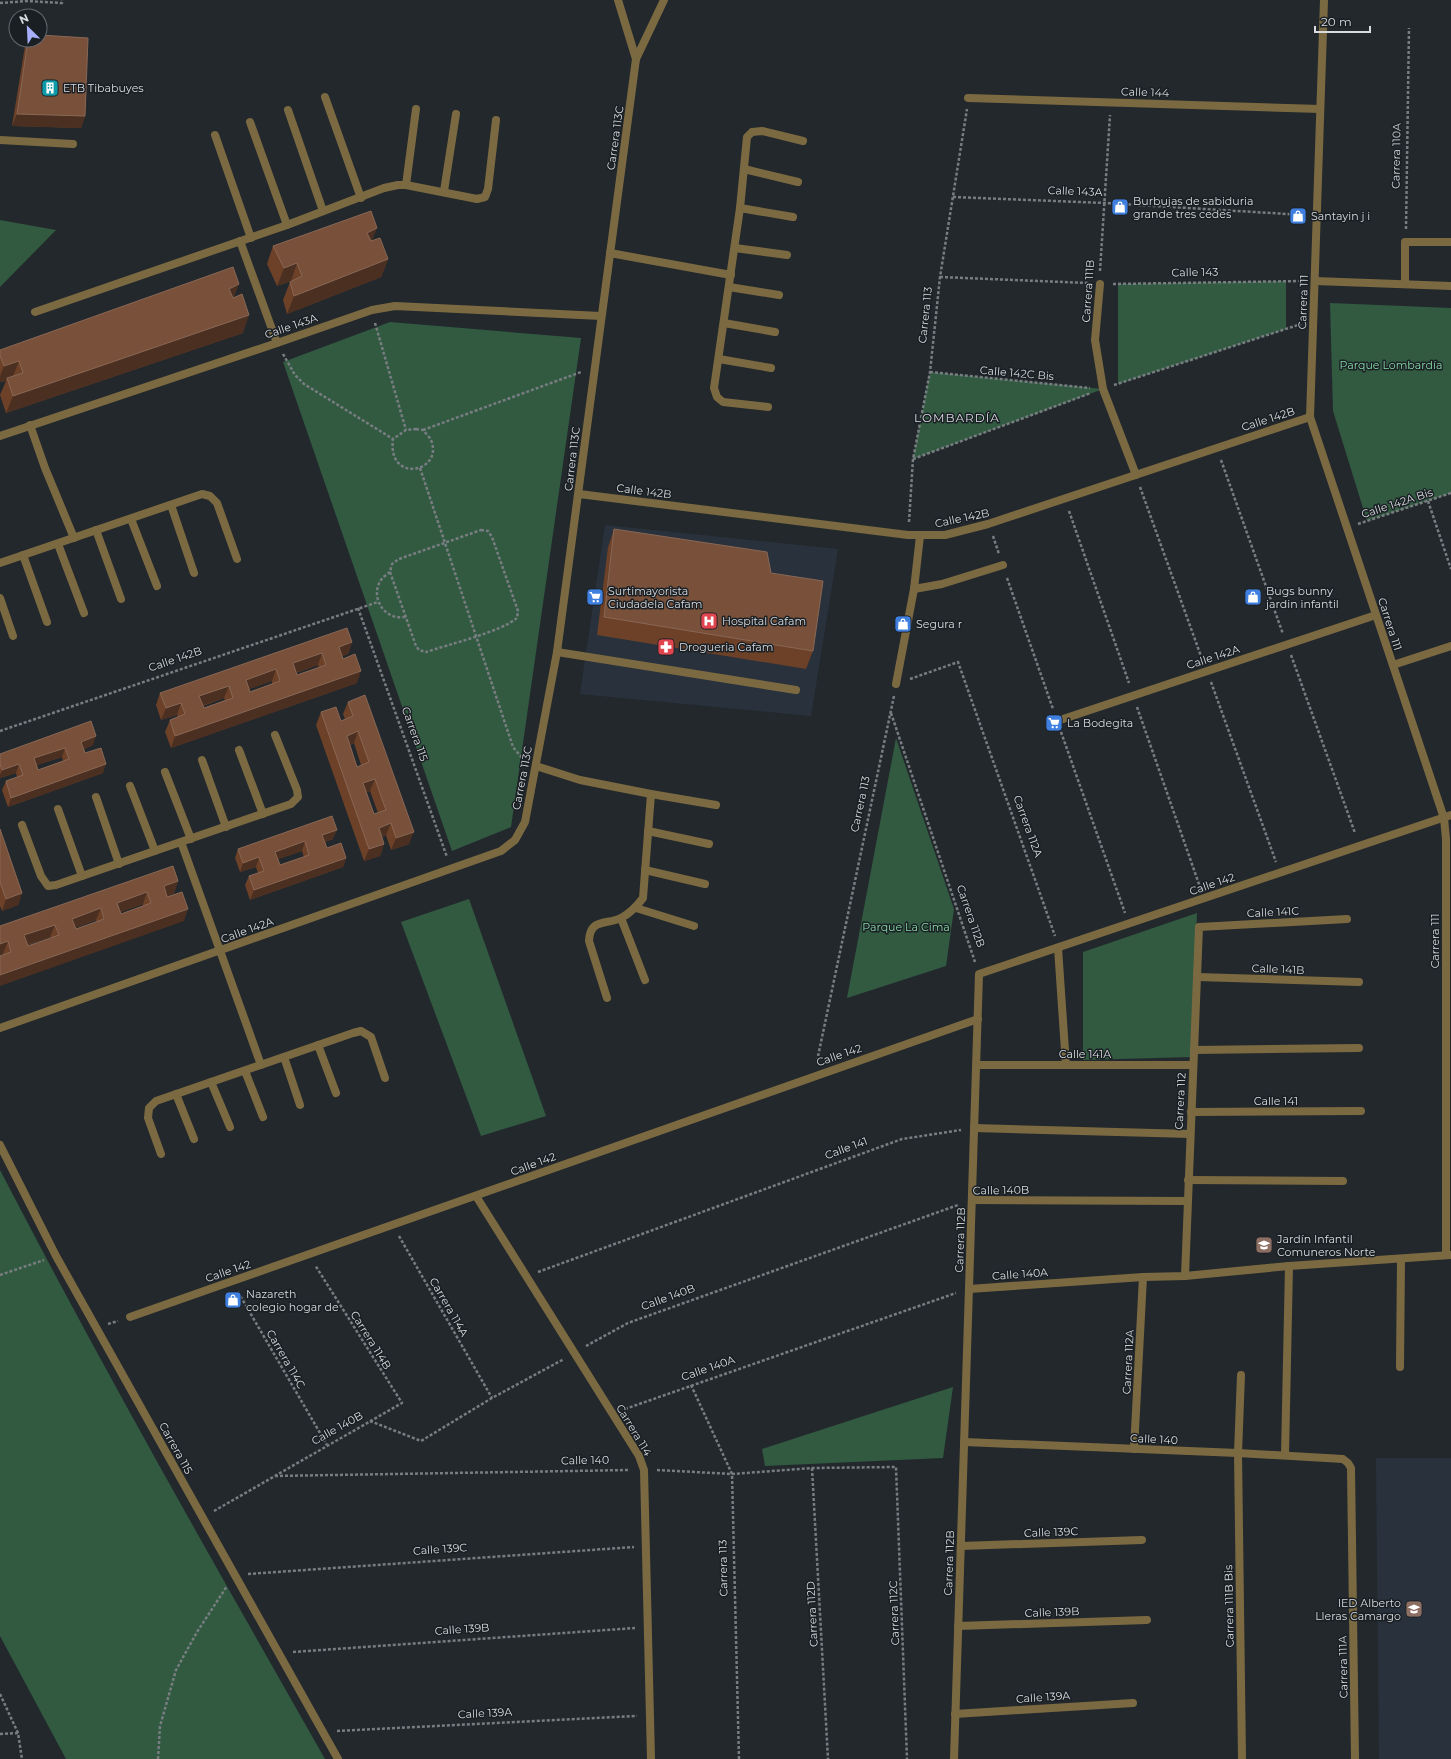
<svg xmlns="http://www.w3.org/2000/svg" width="1451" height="1759" font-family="Montserrat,sans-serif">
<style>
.built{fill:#29323c}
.green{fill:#315a41}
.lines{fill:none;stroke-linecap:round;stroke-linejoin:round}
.path{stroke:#787d81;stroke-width:2.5;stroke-dasharray:3 2;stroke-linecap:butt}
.service{stroke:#7b6a41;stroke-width:8}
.minor{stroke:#7b6a41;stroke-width:8}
.tertiary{stroke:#7b6a41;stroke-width:8}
.wall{fill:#6d4128;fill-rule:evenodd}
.shaded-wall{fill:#4b3022}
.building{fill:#79513b;stroke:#886755;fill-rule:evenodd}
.labels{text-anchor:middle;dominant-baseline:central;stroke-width:3;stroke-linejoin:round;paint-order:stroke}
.poi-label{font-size:11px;fill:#d8dcdf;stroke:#1a1f24;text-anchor:start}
.street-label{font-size:11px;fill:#d8dcdf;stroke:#1a1f24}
.park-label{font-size:11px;fill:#87daa7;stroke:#1a1f24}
.neighbourhood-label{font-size:12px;letter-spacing:1px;fill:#d8dcdf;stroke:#1a1f24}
</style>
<rect width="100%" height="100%" fill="#23282d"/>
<g class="built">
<path d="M605 525 838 549 811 716 580 694Z"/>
<path d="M1376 1458H1451V1759H1379Z"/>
</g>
<g class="green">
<path d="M0 220 56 230 0 287Z"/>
<path d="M1286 281V329L1118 384V284Z"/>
<path d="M1330 303 1451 308V493L1367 521 1333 411Z"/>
<path d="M390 322 581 338 511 827 452 851 283 362Z"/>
<path d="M930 372 1103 389 913 459Z"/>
<path d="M896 738 954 909 946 966 847 998Z"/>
<path d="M469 899 546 1116 481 1136 401 922Z"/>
<path d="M1197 913 1192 1057 1083 1060V952Z"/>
<path d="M0 1170C103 1369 214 1564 325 1759H66L0 1636Z"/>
<path d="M953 1387 943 1458 765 1466 762 1449Z"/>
</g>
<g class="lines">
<g class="path">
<path d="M0 3 27 1 62 3V0"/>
<path d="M953 197 1105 203 1304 215"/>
<path d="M1406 229 1409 28"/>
<path d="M1100 271 1110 115"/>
<path d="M940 277 1088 283"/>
<path d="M1113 284 1302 281"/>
<path d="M375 323 406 430"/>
<path d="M283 354 295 375 304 384 393 439"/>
<path d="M930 372 1090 388"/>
<path d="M1114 385 1301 324"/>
<path d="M416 429 423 430C426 434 431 438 432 443 441 473 387 483 393 439L406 430Z"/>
<path d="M423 430 581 372"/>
<path d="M913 459 1091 393"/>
<path d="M1221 460 1283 634"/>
<path d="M420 468 513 747 523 759"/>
<path d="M1140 487 1202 659"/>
<path d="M1428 501 1451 569"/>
<path d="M1069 511 1129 683"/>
<path d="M909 522 913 459 930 372 940 277 967 109"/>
<path d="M1358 524 1451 493"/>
<path d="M481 530 488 531 492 537 518 611 517 618C500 632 450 644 426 652L419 650 416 646 390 572 392 564 399 559Z"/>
<path d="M993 536 999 554"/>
<path d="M390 572C387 574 383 577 381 580 372 593 379 611 393 616 397 618 402 617 406 617"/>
<path d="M1007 578 1053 709"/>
<path d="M358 608 447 857"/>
<path d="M1291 655 1355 833"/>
<path d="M910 679 958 662 1055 936"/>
<path d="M1211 682 1276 862"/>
<path d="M1137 707 1200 887"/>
<path d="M891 713 975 962"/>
<path d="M0 731 378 602"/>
<path d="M1061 732 1125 913"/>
<path d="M817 1061 894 696"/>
<path d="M399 1236 492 1398"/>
<path d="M538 1272 902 1139 961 1130"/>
<path d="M0 1275 44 1260"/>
<path d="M238 1292 327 1445"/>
<path d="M108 1324 118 1321"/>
<path d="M586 1346 628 1323 958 1205"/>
<path d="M691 1385 732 1474 739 1759"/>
<path d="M625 1409 956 1293"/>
<path d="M370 1421 421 1441 492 1398 564 1359"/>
<path d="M812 1468 828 1759"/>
<path d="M657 1470 732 1474 812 1468 896 1467 907 1759"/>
<path d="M275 1476 630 1470"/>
<path d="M214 1511 402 1403 315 1265"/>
<path d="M248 1574 634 1547"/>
<path d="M293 1652 635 1628"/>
<path d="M0 1694 18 1733 22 1759"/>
<path d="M337 1731 637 1716"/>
<path d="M0 1734 18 1733"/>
<path d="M158 1759 160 1726 176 1670 197 1632 227 1586"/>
</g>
<g class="service">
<path d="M325 97 361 198"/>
<path d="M968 98 1320 109"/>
<path d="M288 110 323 211"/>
<path d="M250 122 287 225"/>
<path d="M215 135 251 238"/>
<path d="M0 140 73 144"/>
<path d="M744 169 798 182"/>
<path d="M406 185 416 109"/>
<path d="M444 191 456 114"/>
<path d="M740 208 793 217"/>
<path d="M240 241 277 343"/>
<path d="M735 248 787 255"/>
<path d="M610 253 731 275"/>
<path d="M1100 284 1095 340 1103 389 1136 475"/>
<path d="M1405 284V242H1451"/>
<path d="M729 287 779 295"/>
<path d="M35 312 287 225 384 188 398 185H406L477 199 485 197 488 189 496 120"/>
<path d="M724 323 775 332"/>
<path d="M719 359 771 368"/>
<path d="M768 407 723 402 717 397 714 388 740 208 747 137 752 132 762 131 803 141"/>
<path d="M30 425 45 468 74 538"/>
<path d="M171 505 194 573"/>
<path d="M131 519 157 586"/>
<path d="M96 530 121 599"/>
<path d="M58 544 84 613"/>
<path d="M23 555 47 622"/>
<path d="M0 563 202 494 210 496 217 503 237 559"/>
<path d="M914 589 942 584 1003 565"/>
<path d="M0 598 13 636"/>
<path d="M557 652 796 690"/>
<path d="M896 684 914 589 920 536"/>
<path d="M1057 721 1376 615"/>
<path d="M239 750 263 814"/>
<path d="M202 760 226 827"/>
<path d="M536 766 580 780 651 794 716 805"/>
<path d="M165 772 191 839"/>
<path d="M130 786 155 851"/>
<path d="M96 797 119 864"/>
<path d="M58 809 82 876"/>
<path d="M22 825 41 876 48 886 56 885 291 804 298 797 297 790 275 735"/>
<path d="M648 831 709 844"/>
<path d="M181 842 261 1065"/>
<path d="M645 870 705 884"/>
<path d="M636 908 694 926"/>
<path d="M621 918 645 980"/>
<path d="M607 998 589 941C590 918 606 925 621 918 631 913 637 906 643 898L651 794"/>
<path d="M318 1045 336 1093"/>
<path d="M284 1057 300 1105"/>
<path d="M245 1071 263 1117"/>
<path d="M211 1082 230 1127"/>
<path d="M176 1094 194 1139"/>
<path d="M161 1154 148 1118 149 1108 156 1101 353 1033 361 1031 371 1037 385 1078"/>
<path d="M1400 1367 1401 1259"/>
<path d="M1238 1453 1241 1375"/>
</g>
<g class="minor">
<path d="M618 0 636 59"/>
<path d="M1324 0 1310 417 1444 818 1446 839V1255"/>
<path d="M1315 281 1451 286"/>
<path d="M0 436 277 343 372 310 395 306 601 316"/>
<path d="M579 494 908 535H945L988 524 1310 417"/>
<path d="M1393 665 1451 646"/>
<path d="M1058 948 1066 1065"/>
<path d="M1197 977 1359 982"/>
<path d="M0 1028 501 851 515 840 525 822 557 652 636 59 664 0"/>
<path d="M1194 1050 1359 1048"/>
<path d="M976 1065H1193"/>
<path d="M1191 1112 1361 1111"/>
<path d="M974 1128 1190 1134"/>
<path d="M1188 1180 1343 1181"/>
<path d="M476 1196 639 1456 644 1470 651 1759"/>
<path d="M972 1200 1187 1201"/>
<path d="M1185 1276 1199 927 1347 919"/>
<path d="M969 1289 1143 1277 1185 1276 1289 1266 1451 1255"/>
<path d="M130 1317 978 1019"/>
<path d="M964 1442 1238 1453 1343 1459 1348 1463 1351 1468 1355 1759"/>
<path d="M1134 1449 1143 1277"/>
<path d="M1238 1453 1242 1759"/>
<path d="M1285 1455 1289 1266"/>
<path d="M961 1546 1142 1540"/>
<path d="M958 1626 1147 1620"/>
<path d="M955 1714 1133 1703"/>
<path d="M954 1759 979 974 1451 815"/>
</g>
<path class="tertiary" d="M0 1145 56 1256 338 1759"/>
</g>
<g class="wall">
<path d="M27 40H40L85 116 81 128 12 126 25 46Z"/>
<path d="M372 241 388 259 381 277 287 314 283 300 290 282 291 281 277 286 267 264 273 246Z"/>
<path d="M234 297 243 333 6 413 0 395 6 381 0 382V350Z"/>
<path d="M614 529 771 573 813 651 806 669 597 635 608 547Z"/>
<path d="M352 642 348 654 342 656 357 683 171 748 165 732 170 720 178 717 177 715 161 720 156 705 160 693ZM318 665 319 667 297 675 296 673ZM272 681V684L250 692 249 689ZM224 698 225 700 204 708 203 706Z"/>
<path d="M348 702 409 844 391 850 386 835 382 837 384 844 380 856 364 861 316 725 321 712 341 721 345 719 343 714ZM354 743 361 765 357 767 350 745ZM370 791 378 813 374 814 366 792Z"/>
<path d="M93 745 84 749 85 753 103 773 8 807 2 790 6 781 17 777 16 773 0 778V754ZM62 757 63 761 38 770 37 765Z"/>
<path d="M332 816 333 839 325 842 327 848 346 858 343 867 250 900 245 885 249 876 258 873 256 867 240 872 235 858 238 849ZM302 851 304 857 280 865 278 859Z"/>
<path d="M0 829 22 893 18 905 2 911 0 906Z"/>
<path d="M178 881 174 893 167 896 184 921 4 955 3 954 0 955V926ZM143 904V906L121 914 120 912ZM96 920 97 922 76 929 75 928ZM50 937 51 938 28 946V945Z"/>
</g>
<g class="shaded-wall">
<path d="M17 114 85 116 81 128 12 126Z"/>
<path d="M377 228 370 246 367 233Z"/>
<path d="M388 259 381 277 287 314 294 296Z"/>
<path d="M297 263 291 281 277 286 284 268Z"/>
<path d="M239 284 232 302 229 289Z"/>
<path d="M249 315 243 333 6 413 13 396Z"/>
<path d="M19 361 12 379 7 378 6 381 0 382V376L4 366Z"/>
<path d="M352 642 348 654 335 659 339 647Z"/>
<path d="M322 653 318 665 289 675 293 663Z"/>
<path d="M276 669 272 681 241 692 246 680Z"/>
<path d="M361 671 357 683 171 748 175 736Z"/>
<path d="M229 686 224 698 195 708 199 696Z"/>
<path d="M181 703 177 715 161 720 166 708Z"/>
<path d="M358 731 354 743 342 748 347 736Z"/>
<path d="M96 736 93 745 78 751 81 742Z"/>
<path d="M65 748 62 757 31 767 34 758Z"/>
<path d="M19 764 16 773 0 778V775L2 770Z"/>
<path d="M106 764 103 773 8 807 11 798Z"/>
<path d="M375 779 370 791 359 795 363 783Z"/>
<path d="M391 823 386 835 374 840 379 828Z"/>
<path d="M337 830 333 839 319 844 322 835Z"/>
<path d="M414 832 409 844 391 850 396 838Z"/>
<path d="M305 841 302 851 272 861 275 852Z"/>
<path d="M384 844 380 856 364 861 369 849Z"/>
<path d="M259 857 256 867 240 872 243 863Z"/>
<path d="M346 858 343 867 250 900 254 890Z"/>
<path d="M178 881 174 893 159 898 164 886Z"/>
<path d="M147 892 143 904 113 915 117 903Z"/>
<path d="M22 893 18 905 2 911 6 899Z"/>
<path d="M101 908 96 920 67 931 72 919Z"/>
<path d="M188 909 184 921 0 986V975Z"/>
<path d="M55 925 50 937 20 947 24 935Z"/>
<path d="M8 941 3 954 0 955V944Z"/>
</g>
<g class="building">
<path d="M40 35 88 38 85 116 17 114 28 40H40Z"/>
<path d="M371 211 377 228 367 233 371 241 380 238 388 259 294 296 290 282 302 276 297 263 284 268 273 246Z"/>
<path d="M233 267 239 284 229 289 233 298 242 294 249 315 13 396 7 378 23 373 19 361 4 366 0 356V350Z"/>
<path d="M614 529 767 552 771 573 823 581 813 651 604 617Z"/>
<path d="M347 628 352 642 339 647 343 659 355 654 361 671 175 736 170 720 185 714 181 703 166 708 160 693ZM322 653 326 665 297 675 293 663ZM276 669 280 681 250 692 246 680ZM229 686 233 698 204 708 199 696Z"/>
<path d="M365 695 414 832 396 838 391 823 379 828 384 844 369 849 321 712 336 707 341 721 353 716 348 702ZM358 731 369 762 357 767 347 736ZM375 779 386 810 374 814 363 783Z"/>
<path d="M91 721 96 736 81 742 85 753 101 748 106 764 11 798 6 781 23 775 19 764 2 770 0 764V754ZM65 748 69 759 38 770 34 758Z"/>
<path d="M332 816 337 830 322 835 327 848 341 843 346 858 254 890 249 876 264 871 259 857 243 863 238 849ZM305 841 309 855 280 865 275 852Z"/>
<path d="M0 829 22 893 6 899 0 882Z"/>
<path d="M173 866 178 881 164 886 167 897 182 892 188 909 0 975V956L11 952 8 941 0 944V926ZM147 892 151 903 121 914 117 903ZM101 908 104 919 76 929 72 919ZM55 925 59 935 28 946 24 935Z"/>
</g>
<defs>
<g id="building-square" transform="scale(0.9)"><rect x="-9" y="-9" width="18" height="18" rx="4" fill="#0f9aa8" stroke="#1a1f24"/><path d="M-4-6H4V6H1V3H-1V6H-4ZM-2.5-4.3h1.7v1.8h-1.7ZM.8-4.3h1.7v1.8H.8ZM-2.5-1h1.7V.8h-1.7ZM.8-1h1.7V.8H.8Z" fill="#fff"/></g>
<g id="shop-square" transform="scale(0.9)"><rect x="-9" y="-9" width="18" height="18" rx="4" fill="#3f7fe0" stroke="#1a1f24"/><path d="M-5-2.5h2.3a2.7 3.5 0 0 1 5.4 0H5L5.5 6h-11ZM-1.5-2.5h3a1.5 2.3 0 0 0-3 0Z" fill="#fff"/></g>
<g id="supermarket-square" transform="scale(0.9)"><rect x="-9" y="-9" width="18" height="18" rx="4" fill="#3f7fe0" stroke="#1a1f24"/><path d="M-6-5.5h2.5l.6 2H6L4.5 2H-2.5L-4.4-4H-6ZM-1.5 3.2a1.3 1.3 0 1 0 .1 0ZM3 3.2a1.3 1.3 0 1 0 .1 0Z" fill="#fff"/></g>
<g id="hospital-square" transform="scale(0.9)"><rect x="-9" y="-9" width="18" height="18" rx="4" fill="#e0444e" stroke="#1a1f24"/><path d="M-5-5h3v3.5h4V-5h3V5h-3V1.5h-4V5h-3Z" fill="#fff"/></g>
<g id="pharmacy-square" transform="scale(0.9)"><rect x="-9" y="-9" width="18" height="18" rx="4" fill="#e0444e" stroke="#1a1f24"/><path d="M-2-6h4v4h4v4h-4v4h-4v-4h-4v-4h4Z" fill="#fff"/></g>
<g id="school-square" transform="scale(0.9)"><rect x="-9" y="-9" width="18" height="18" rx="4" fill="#8d6e63" stroke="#1a1f24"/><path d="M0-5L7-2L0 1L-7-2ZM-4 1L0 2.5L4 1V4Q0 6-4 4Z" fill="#fff"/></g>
</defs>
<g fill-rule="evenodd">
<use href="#building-square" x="50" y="88"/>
<use href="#shop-square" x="1120" y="207"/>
<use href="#shop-square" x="1298" y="216"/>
<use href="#supermarket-square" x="595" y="597"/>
<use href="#shop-square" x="1253" y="597"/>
<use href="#hospital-square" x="709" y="621"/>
<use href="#shop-square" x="903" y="624"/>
<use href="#pharmacy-square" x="666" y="647"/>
<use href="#supermarket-square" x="1054" y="723"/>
<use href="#school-square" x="1264" y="1245"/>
<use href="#shop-square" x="233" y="1300"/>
<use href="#school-square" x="1414" y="1609"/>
</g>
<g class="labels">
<g class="poi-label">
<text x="63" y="88">ETB Tibabuyes</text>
<text x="1133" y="201">Burbujas de sabiduria<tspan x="1133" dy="13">grande tres cedes</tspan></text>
<text x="1311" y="216">Santayin j i</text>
<text x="608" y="591">Surtimayorista<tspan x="608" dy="13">Ciudadela Cafam</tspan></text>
<text x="1266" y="591">Bugs bunny<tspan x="1266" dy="13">jardin infantil</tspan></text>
<text x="722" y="621">Hospital Cafam</text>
<text x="916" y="624">Segura r</text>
<text x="679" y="647">Drogueria Cafam</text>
<text x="1067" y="723">La Bodegita</text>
<text x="1277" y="1239">Jardín Infantil<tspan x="1277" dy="13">Comuneros Norte</tspan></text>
<text x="246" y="1294">Nazareth<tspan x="246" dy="13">colegio hogar de</tspan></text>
<text x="1401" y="1603" text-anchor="end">IED Alberto<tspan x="1401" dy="13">Lleras Camargo</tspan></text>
</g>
<g class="street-label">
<text transform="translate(1145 92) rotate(2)">Calle 144</text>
<text transform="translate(615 138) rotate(-82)">Carrera 113C</text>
<text transform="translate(1396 156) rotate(-89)">Carrera 110A</text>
<text transform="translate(1075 191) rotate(2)">Calle 143A</text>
<text transform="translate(1195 272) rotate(-1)">Calle 143</text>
<text transform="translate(1088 291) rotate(-86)">Carrera 111B</text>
<text transform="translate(1303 302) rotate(-88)">Carrera 111</text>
<text transform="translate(925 315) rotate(-84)">Carrera 113</text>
<text transform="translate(291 326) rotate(-19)">Calle 143A</text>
<text transform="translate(1017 373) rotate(5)">Calle 142C Bis</text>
<text transform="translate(1268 419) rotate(-18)">Calle 142B</text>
<text transform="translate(572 459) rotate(-83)">Carrera 113C</text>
<text transform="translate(644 491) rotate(7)">Calle 142B</text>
<text transform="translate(1397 503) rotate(-18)">Calle 142A Bis</text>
<text transform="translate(962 518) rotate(-12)">Calle 142B</text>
<text transform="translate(1390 624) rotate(72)">Carrera 111</text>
<text transform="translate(1213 657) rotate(-18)">Calle 142A</text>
<text transform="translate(175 659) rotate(-19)">Calle 142B</text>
<text transform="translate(415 734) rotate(70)">Carrera 115</text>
<text transform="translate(522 778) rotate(-79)">Carrera 113C</text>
<text transform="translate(860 804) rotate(-78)">Carrera 113</text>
<text transform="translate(1028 826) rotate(70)">Carrera 112A</text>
<text transform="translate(1212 884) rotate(-19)">Calle 142</text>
<text transform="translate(1273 912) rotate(-3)">Calle 141C</text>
<text transform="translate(971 916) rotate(71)">Carrera 112B</text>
<text transform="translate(247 930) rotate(-20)">Calle 142A</text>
<text transform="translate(1435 941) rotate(-90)">Carrera 111</text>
<text transform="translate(1278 969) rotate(2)">Calle 141B</text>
<text x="1085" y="1054">Calle 141A</text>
<text transform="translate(839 1055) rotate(-19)">Calle 142</text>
<text transform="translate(1180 1101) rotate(-87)">Carrera 112</text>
<text x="1276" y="1101">Calle 141</text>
<text transform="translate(846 1148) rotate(-20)">Calle 141</text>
<text transform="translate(533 1164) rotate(-20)">Calle 142</text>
<text transform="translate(1001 1190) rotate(-1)">Calle 140B</text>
<text transform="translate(960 1240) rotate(-88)">Carrera 112B</text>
<text transform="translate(228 1271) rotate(-19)">Calle 142</text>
<text transform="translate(1020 1274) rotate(-4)">Calle 140A</text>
<text transform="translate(668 1297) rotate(-20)">Calle 140B</text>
<text transform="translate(449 1307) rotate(60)">Carrera 114A</text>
<text transform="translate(371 1340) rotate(58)">Carrera 114B</text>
<text transform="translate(286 1359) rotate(60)">Carrera 114C</text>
<text transform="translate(1128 1362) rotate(-87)">Carrera 112A</text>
<text transform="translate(708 1368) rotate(-19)">Calle 140A</text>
<text transform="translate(337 1428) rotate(-29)">Calle 140B</text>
<text transform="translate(634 1430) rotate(59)">Carrera 114</text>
<text transform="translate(1154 1439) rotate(3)">Calle 140</text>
<text transform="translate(176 1448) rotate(61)">Carrera 115</text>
<text transform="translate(585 1460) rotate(-1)">Calle 140</text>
<text transform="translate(1051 1532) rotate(-2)">Calle 139C</text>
<text transform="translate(440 1549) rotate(-4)">Calle 139C</text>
<text transform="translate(949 1563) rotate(-88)">Carrera 112B</text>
<text transform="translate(723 1568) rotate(-91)">Carrera 113</text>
<text transform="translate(1229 1606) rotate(-91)">Carrera 111B Bis</text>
<text transform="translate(1052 1612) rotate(-2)">Calle 139B</text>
<text transform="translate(894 1613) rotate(-92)">Carrera 112C</text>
<text transform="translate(812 1614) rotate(-93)">Carrera 112D</text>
<text transform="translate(462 1629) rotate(-4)">Calle 139B</text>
<text transform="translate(1343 1667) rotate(-91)">Carrera 111A</text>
<text transform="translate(1043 1697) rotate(-4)">Calle 139A</text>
<text transform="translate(485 1713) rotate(-3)">Calle 139A</text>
</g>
<g class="park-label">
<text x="1391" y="365">Parque Lombardía</text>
<text x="906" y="927">Parque La Cima</text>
</g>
<g class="neighbourhood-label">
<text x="957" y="417">LOMBARDÍA</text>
</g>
</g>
<g transform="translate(28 28) rotate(336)"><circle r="19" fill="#1a1f24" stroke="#666b6f"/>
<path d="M0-3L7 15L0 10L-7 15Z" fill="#a8b0fc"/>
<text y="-6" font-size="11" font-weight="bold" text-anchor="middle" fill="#d8dcdf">N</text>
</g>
<path d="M1315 26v6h55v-6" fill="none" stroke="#d8dcdf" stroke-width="2"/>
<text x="1321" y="26" font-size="12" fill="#d8dcdf" stroke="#1a1f24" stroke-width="3" paint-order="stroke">20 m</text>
</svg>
